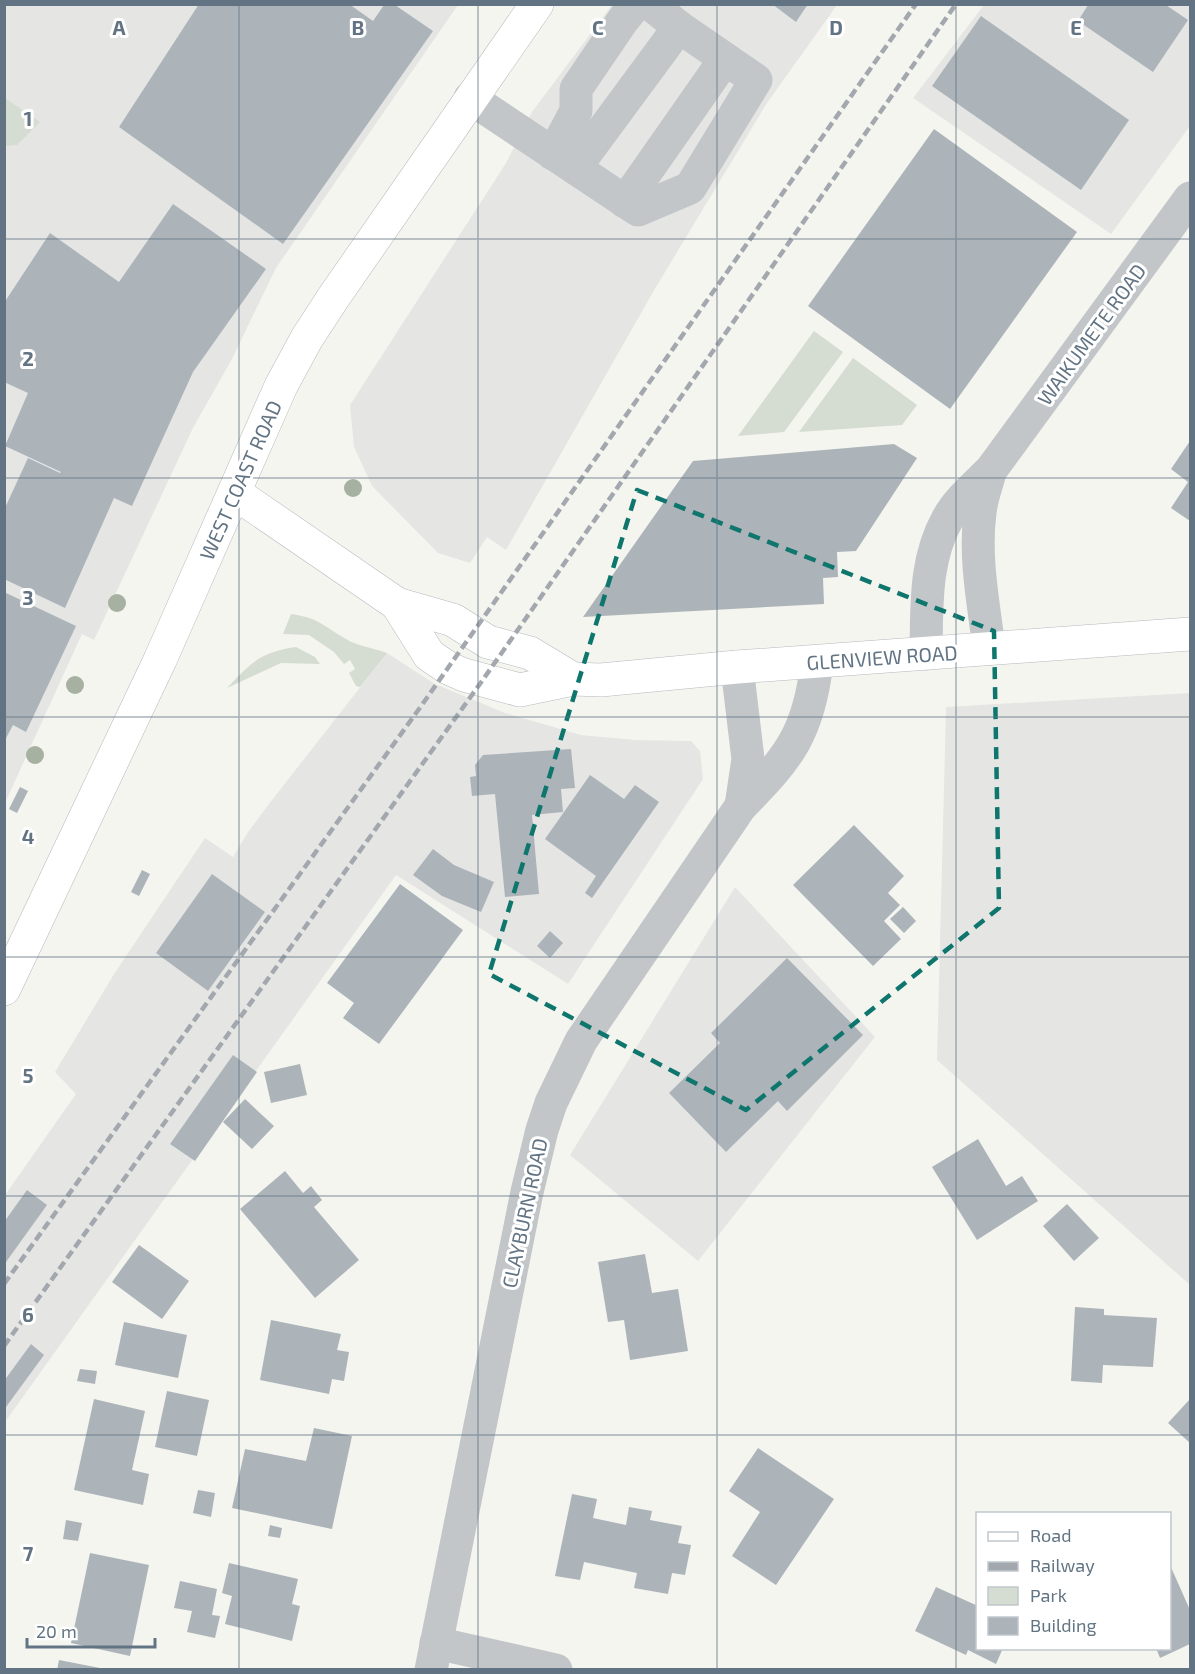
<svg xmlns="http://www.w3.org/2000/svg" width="1195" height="1674" font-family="'Exo 2',sans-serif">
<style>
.built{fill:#e5e6e4}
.green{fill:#d5dcd1}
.building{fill:#acb4b9}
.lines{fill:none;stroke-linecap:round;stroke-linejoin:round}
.major-casing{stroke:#b5b9bd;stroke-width:34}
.minor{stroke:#c2c6c9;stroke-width:33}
.major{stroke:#fff;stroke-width:33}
.rail{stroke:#a2a8ae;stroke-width:4.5;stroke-dasharray:9 4.5;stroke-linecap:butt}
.tree{fill:#a6b1a1}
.marked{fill:none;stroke:#0f766e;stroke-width:4.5;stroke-dasharray:12 8;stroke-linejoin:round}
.grid{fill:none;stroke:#627483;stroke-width:1.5;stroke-opacity:0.55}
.labels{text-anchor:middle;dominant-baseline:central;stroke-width:6;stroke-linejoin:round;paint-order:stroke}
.street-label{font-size:20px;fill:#627483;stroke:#fff}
.grid-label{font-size:20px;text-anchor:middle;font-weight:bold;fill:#627483;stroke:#fff;stroke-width:6;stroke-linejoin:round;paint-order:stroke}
</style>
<rect width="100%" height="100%" fill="#f5f5f0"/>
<g class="built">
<path d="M5 5H458L276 268 232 359 193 428 94 640 82 634 5 803Z"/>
<path d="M612 5H837L767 103 656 287 506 550 487 537 470 563 438 553 372 486 354 447 350 405 506 163 532 112Z"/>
<path d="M984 5H1190V126L1111 234 913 98Z"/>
<path d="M387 653 435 684 505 713 581 735 636 740 691 741 700 751 703 779 568 984 396 875 5 1422V1195L76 1094 55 1072 114 974 205 838 233 857 248 832 272 800Z"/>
<path d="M1190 693V1285L937 1060 946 707Z"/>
<path d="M735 887 875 1037 698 1261 570 1155Z"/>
</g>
<g class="green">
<path d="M5 98 40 122 17 145 5 146Z"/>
<path d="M814 331 843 352 784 432 738 436Z"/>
<path d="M853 358 917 405 902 425 799 432Z"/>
<path d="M291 614C320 618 323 626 346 639 357 646 374 648 387 653L360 687 356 686 349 673 355 669 350 660 344 664 334 652 309 635 283 634Z"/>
<path d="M296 647 315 657 320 664 281 663 227 688C251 663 260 652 296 647Z"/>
</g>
<g class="building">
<path d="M199 4H349L373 21 384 5H395L433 31 283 244 119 127Z"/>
<path d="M772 4H808L796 22Z"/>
<path d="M1088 5H1166L1188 20 1153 72 1078 21Z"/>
<path d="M981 16 1129 120 1081 190 932 86Z"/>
<path d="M934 129 1077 232 950 409 808 306Z"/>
<path d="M173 204 266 269 193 372 132 506 114 498 65 608 4 579V510L28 458 60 473 61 472 5 446 28 393 4 382V303L50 233 119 282Z"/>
<path d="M1190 441V521L1171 508 1188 482 1171 469Z"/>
<path d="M894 444 917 458 856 551 837 552 838 577 823 578 824 604 583 617 693 461Z"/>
<path d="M4 592 76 626 26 732 13 725 4 742Z"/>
<path d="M571 749 575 788 561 789 563 812 532 815 539 894 505 897 495 794 472 796 470 777 476 776 475 765 483 755Z"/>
<path d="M590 775 624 799 635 785 659 802 592 898 585 893 596 876 545 839Z"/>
<path d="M20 787 28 791 17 813 9 809Z"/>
<path d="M854 825 904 876 888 893 900 905 884 921 901 939 873 966 793 885Z"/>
<path d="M433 849 454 865 494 882 481 912 442 896 413 875Z"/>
<path d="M142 870 150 874 139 896 131 892Z"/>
<path d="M212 874 265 912 208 991 156 953Z"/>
<path d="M400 884 463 930 379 1044 343 1018 354 1003 327 983Z"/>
<path d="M903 907 916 921 904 933 890 919Z"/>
<path d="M550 931 563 943 550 958 537 946Z"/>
<path d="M787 958 863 1035 787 1111 778 1101 726 1152 669 1093 720 1043 711 1033Z"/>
<path d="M233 1055 257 1072 195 1161 170 1144Z"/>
<path d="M300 1064 307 1095 271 1103 264 1072Z"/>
<path d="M245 1099 274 1126 252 1149 223 1122Z"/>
<path d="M978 1139 1006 1186 1022 1176 1038 1201 977 1240 932 1167Z"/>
<path d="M285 1171 303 1193 311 1186 322 1200 314 1207 359 1260 315 1298 240 1209Z"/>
<path d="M27 1190 47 1205 6 1262 4 1261V1222Z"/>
<path d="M1067 1204 1099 1238 1074 1261 1043 1226Z"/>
<path d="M139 1245 189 1281 162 1319 112 1282Z"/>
<path d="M645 1254 652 1293 678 1289 688 1351 630 1360 624 1320 608 1322 598 1262Z"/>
<path d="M1075 1307 1104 1309V1315L1157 1318 1153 1367 1103 1365 1102 1383 1071 1381Z"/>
<path d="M271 1320 341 1334 337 1350 349 1352 344 1381 332 1379 329 1394 260 1380Z"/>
<path d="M124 1322 187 1335 178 1378 115 1365Z"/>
<path d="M31 1344 44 1355 6 1407 4 1406V1381Z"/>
<path d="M80 1369 97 1371 95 1384 77 1381Z"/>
<path d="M167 1391 209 1400 197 1456 155 1447Z"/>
<path d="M94 1399 145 1411 132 1470 149 1474 143 1505 74 1490Z"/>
<path d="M1190 1399V1443L1168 1423Z"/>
<path d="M314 1428 352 1436 332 1529 232 1508 245 1449 306 1461Z"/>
<path d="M758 1448 834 1499 776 1585 732 1556 760 1512 729 1491Z"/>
<path d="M198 1490 215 1493 211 1517 193 1513Z"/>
<path d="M572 1494 597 1499 593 1518 626 1525 629 1507 652 1511 650 1520 682 1526 678 1543 691 1545 685 1575 672 1573 668 1594 634 1588 637 1573 584 1562 580 1580 555 1576Z"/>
<path d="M66 1520 82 1523 78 1541 63 1539Z"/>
<path d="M270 1525 282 1528 280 1538 268 1536Z"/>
<path d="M90 1553 149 1565 130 1656 71 1643Z"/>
<path d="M229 1563 298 1579 292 1604 300 1606 292 1641 225 1624 232 1596 222 1593Z"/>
<path d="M1170 1565 1190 1610V1644L1160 1658 1156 1648H1170Z"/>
<path d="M180 1581 217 1589 212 1615 220 1616 215 1638 187 1632 192 1611 174 1608Z"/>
<path d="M936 1587 978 1606V1648H1003L996 1664 968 1650 966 1655 915 1631Z"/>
<path d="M59 1660 100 1668V1670H57Z"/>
</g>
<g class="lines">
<g class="major-casing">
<g id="major">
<path d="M235 493 397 604 453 620 488 642 530 653 573 679"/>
<path d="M397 604 429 655 448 668 464 675 520 690 573 679 601 680 737 667 1190 634"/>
<path d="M4 989 160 660 281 386 307 338 333 298 537 4"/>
</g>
</g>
<g class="minor">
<path d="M470 98 638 210 690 188 756 80 679 27 650 4"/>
<path d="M553 154 576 111V89L623 20 636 4"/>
<path d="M575 168 679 27"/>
<path d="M625 202 725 59"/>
<path d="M989 649C984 605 974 558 980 513 981 499 987 485 990 472"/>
<path d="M926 654C927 608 924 560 948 518 958 500 976 485 991 470L1190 198"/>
<path d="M737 667 748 759 741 806"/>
<path d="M436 1643 556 1670"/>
<path d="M431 1670 527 1192 542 1130 551 1103 581 1041 741 806C790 757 809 732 817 662"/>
</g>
<use href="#major" class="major"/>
<g class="rail">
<path d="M4 1284 419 709 916 4"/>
<path d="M4 1346 482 681 956 4"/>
</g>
</g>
<g class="tree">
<circle cx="353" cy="488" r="9"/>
<circle cx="117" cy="603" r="9"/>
<circle cx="75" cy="685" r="9"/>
<circle cx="35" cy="755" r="9"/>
</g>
<path class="marked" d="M637 490 994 631 999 908 746 1110 489 974Z"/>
<path class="grid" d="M239 4V1670M478 4V1670M717 4V1670M956 4V1670M4 239H1190M4 478H1190M4 717H1190M4 957H1190M4 1196H1190M4 1435H1190"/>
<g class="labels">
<g class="street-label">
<text transform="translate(1091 334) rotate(-54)">WAIKUMETE ROAD</text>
<text transform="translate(240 480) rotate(-66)">WEST COAST ROAD</text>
<text transform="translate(882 657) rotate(-4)">GLENVIEW ROAD</text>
<text transform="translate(524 1213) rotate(-78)">CLAYBURN ROAD</text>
</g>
</g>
<g class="grid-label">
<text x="119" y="35">A</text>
<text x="358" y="35">B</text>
<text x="598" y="35">C</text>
<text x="836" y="35">D</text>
<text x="1076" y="35">E</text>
<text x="28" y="126">1</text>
<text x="28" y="366">2</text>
<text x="28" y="605">3</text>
<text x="28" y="844">4</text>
<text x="28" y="1083">5</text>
<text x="28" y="1322">6</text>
<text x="28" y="1561">7</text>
</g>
<rect width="1195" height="1674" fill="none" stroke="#627483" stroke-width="12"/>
<rect x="976" y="1512" width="195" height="138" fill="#ffffff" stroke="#c0c7cd" stroke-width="1.5"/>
<rect x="988" y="1532" width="30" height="9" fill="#ffffff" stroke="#c0c7cd" stroke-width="1.5"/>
<text x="1030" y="1542" font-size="18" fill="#627483">Road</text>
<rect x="988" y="1562" width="30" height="9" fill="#a2a8ae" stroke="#c0c7cd" stroke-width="1.5"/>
<text x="1030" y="1572" font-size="18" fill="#627483">Railway</text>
<rect x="988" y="1587" width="30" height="18" fill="#d5dcd1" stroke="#c0c7cd" stroke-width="1.5"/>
<text x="1030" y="1602" font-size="18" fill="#627483">Park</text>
<rect x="988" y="1617" width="30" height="18" fill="#acb4b9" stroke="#c0c7cd" stroke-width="1.5"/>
<text x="1030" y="1632" font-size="18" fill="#627483">Building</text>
<path d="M27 1638v9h128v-9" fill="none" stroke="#627483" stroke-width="3"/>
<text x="36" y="1638" font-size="18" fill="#627483" stroke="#ffffff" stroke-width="4.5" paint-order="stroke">20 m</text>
</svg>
